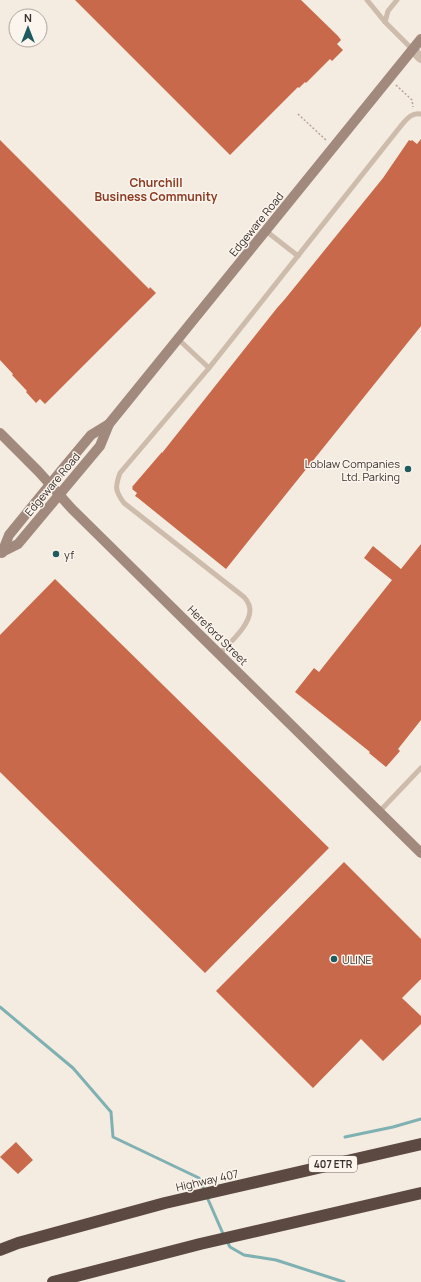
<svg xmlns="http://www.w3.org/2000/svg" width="421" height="1282" font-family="Manrope,sans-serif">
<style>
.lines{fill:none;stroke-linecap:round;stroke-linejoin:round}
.stream{stroke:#7fb0b2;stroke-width:3}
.building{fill:#c8694b}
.path{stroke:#b9a596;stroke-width:1.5;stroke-dasharray:2 2;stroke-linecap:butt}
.lane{stroke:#cdbbac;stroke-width:5}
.street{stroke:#cdbbac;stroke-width:10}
.secondary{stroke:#a18a7d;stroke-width:10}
.highway{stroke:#5c4a42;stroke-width:12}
.poi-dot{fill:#1f5a5e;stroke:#fbf5ee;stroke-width:1.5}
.labels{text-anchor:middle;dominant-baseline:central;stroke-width:3;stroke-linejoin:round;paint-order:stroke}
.shield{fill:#fbf5ee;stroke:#756b66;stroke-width:1}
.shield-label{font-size:10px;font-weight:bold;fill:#3b302b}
.street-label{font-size:11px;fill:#3b302b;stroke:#fbf5ee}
.poi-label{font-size:11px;fill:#3b302b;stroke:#fbf5ee;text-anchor:start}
.neighbourhood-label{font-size:12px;font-weight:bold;fill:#8c3b22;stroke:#fbf5ee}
</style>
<rect width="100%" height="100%" fill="#f4ebe1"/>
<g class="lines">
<g class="stream">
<path d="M0 1007 73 1068 111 1112 113 1137 199 1178 205 1192"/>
<path d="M345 1137 393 1127 421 1119"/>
<path d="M207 1197 224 1236"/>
<path d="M227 1241 230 1247 244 1255 276 1260 344 1282"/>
</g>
</g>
<g class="building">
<path d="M75 0H301L338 36 341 40 337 44 343 50 332 61 330 59 306 83 305 82 299 88 298 87 230 155Z"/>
<path d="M421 139V326L226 569 138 498 135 496 137 493 132 489 133 488 132 487 162 452V453L277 308 285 299 383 178 409 140 411 141 412 140 417 144Z"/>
<path d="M0 140 149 289 150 287 156 293 45 404 40 399 36 403 26 392 27 391 12 375 13 374 0 360Z"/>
<path d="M421 544V720L398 749 400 751 386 767 369 753 370 752 295 692 314 668 319 672 392 580 364 558 373 546 401 569Z"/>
<path d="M55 579 329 848 205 973 0 772V635Z"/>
<path d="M344 862 421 939V979L402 998 421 1016V1024L383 1061 361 1039 313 1088 216 991Z"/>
<path d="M16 1142 33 1160 18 1174 0 1157Z"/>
</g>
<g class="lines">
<g class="path">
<path d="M396 85 412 100 413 107"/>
<path d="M298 114 327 141"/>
</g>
<g class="lane">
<path d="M367 0 385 22 413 50"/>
<path d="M385 22 388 11 397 0"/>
<path d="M266 231 298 256"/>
<path d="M178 339 209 368"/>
<path d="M220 653C230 643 255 621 249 605 248 602 246 599 244 597L124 503C115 491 115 487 120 473L209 368 400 127C406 120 411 112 421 114"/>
<path d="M379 812 421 768"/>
</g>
<path class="street" d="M413 50 421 58"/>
<g class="secondary">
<path d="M0 433 39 472 72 509 421 853"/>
<path d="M4 551 18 544 100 446 109 424 421 39"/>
<path d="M2 553 9 535 61 471 91 435 109 424"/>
</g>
<g class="highway">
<path d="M0 1250 18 1243 165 1203 421 1144"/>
<path d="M53 1282 200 1244 421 1193"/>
</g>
</g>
<g class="poi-dot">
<circle cx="408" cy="469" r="4"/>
<circle cx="56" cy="554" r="4"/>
<circle cx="334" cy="959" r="4"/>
</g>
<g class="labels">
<rect class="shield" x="309" y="1156" width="48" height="16" rx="3"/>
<g class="shield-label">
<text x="333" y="1164">407 ETR</text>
</g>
<g class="street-label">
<text transform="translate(256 224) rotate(-51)">Edgeware Road</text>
<text transform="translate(52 484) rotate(-50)">Edgeware Road</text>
<text transform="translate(218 635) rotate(45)">Hereford Street</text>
<text transform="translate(207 1180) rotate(-13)">Highway 407</text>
</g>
<g class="poi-label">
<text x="400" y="463" text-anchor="end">Loblaw Companies<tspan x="400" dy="13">Ltd. Parking</tspan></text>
<text x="64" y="554">yf</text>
<text x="342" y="959">ULINE</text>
</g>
<g class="neighbourhood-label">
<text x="156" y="182">Churchill<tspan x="156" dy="14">Business Community</tspan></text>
</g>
</g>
<g transform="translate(28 28)"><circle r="19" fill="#fbf5ee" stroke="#aea6a0"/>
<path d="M0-3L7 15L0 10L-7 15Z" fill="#1f5a5e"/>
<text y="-6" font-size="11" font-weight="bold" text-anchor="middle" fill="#3b302b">N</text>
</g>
</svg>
